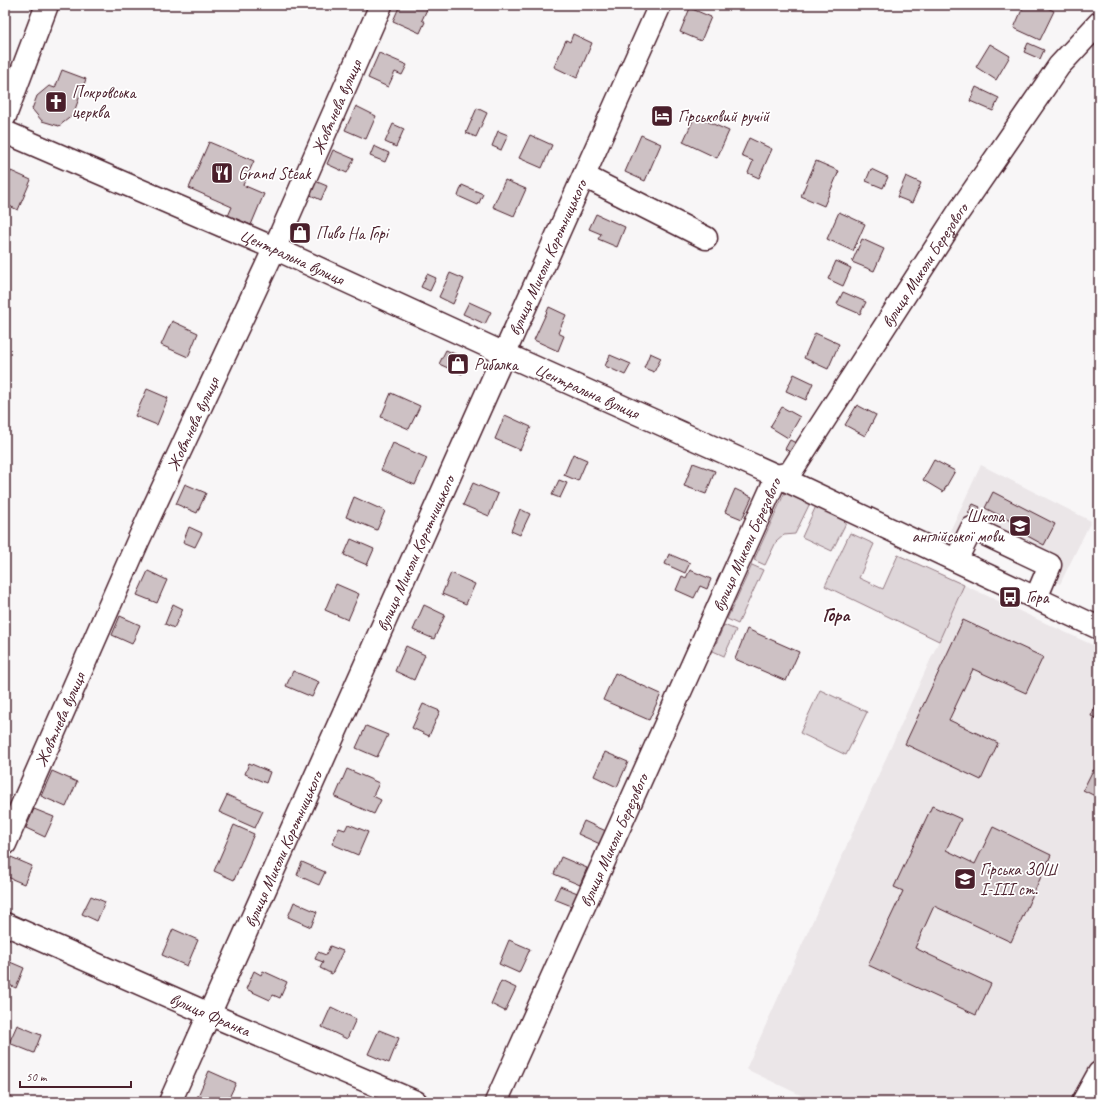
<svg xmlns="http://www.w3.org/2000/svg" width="1104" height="1107" font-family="Caveat,sans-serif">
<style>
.built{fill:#ebe6e8}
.green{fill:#ded6d9;stroke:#947a82}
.building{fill:#cdc1c4;stroke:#4a1f2b}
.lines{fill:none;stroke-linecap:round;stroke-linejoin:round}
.minor-casing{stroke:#4a1f2b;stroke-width:25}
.major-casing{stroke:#4a1f2b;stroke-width:25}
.minor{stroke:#fff;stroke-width:22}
.major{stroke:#fff;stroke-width:22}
.labels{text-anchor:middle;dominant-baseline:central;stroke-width:3.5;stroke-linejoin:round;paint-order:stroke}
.poi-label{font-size:17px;fill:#4a1f2b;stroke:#fff;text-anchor:start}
.street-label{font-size:17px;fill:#4a1f2b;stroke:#fff}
.quarter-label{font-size:19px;font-weight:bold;fill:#4a1f2b;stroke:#fff}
</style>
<rect width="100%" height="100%" fill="#f8f6f7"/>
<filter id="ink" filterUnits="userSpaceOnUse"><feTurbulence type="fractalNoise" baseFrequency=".025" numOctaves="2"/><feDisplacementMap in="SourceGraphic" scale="8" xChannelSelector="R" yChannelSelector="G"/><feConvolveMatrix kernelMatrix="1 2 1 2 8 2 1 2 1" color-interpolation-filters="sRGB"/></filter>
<g filter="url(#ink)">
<g class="built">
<path d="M981 465 1091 521 1060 584 950 531Z"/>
<path d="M964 585 1099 648V1054L1072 1102H815L746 1069Z"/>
</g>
<g class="green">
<path d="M785 492 810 503 795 534 784 535 776 542 765 565 754 560Z"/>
<path d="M816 506 847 521 832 551 802 537Z"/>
<path d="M850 533 874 544 859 578 883 589 898 555 964 585 939 641 825 586Z"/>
<path d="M752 565 763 570 738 624 727 619Z"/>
<path d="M724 625 736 630 724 656 713 651Z"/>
<path d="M820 690 867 712 846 755 800 733Z"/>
</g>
<g class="building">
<path d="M400 5H429L422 20 425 22 420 33 393 21Z"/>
<path d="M1024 5H1041L1054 11 1040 40 1014 28Z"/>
<path d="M690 8 711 17 701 41 680 32Z"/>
<path d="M573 34 592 43 577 78 554 67 566 40 570 42Z"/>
<path d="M1028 43 1044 50 1040 59 1024 52Z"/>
<path d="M990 44 1010 56 996 80 976 67Z"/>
<path d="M379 53 407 65 402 75 395 72 388 87 368 78Z"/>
<path d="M62 70 86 79 73 115 59 126 42 121 32 109 37 96 49 86 55 88Z"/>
<path d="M976 87 999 98 993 111 970 101Z"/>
<path d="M356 106 376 116 366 139 345 130Z"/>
<path d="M477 108 487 113 476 137 466 133Z"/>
<path d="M695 116 729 131 717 158 683 142Z"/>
<path d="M393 124 404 129 396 147 385 142Z"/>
<path d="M498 131 508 135 501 150 492 146Z"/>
<path d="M530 135 552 145 542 168 519 158Z"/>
<path d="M641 135 661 144 645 181 625 172Z"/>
<path d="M749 138 772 149 759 178 748 173 753 161 741 156Z"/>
<path d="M209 142 254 161 243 185 264 194 251 225 228 216 232 207 189 188Z"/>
<path d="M374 146 389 153 385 162 370 156Z"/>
<path d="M333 150 354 159 347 173 327 164Z"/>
<path d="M816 161 839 171 824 206 801 196Z"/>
<path d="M871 169 888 177 883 188 866 181Z"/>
<path d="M11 171 31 180 18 210 5 204V185Z"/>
<path d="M906 176 921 183 912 203 897 197Z"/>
<path d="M308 178 327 186 321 200 302 191Z"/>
<path d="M505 180 526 189 514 216 493 207Z"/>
<path d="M462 185 483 194 478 205 458 196Z"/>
<path d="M839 212 865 224 853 251 827 239Z"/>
<path d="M596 214 625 227 617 247 598 239 601 234 589 229Z"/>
<path d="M862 239 884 249 874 271 852 262Z"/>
<path d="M836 261 851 268 843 286 828 279Z"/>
<path d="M450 273 464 279 453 304 439 297Z"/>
<path d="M427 274 436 278 430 291 421 287Z"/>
<path d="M843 292 866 302 860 314 837 304Z"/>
<path d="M469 302 491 312 485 324 463 314Z"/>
<path d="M549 307 566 315 558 333 564 336 558 351 534 340Z"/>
<path d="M172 321 198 333 188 357 161 345Z"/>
<path d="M815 333 839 344 828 369 804 358Z"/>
<path d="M446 350 455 354 448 368 439 364Z"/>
<path d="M650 353 661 358 654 372 644 368Z"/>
<path d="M455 354 468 360 462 374 448 368Z"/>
<path d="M610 355 631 364 625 375 605 366Z"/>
<path d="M794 374 813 383 806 400 786 391Z"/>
<path d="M147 389 168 398 157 425 135 416Z"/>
<path d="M391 393 420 406 409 429 381 417Z"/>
<path d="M857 405 876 415 865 436 845 425Z"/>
<path d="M782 407 800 417 788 438 770 427Z"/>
<path d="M505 415 531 427 520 450 495 439Z"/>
<path d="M790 440 798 444 792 453 785 449Z"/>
<path d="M393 443 427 458 415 485 381 470Z"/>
<path d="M573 454 587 460 578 481 564 475Z"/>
<path d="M934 460 955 471 943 492 923 480Z"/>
<path d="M693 463 715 471 706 494 684 486Z"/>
<path d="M559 480 567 483 560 498 552 495Z"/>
<path d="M473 483 498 494 489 516 463 505Z"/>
<path d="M185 484 206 493 197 513 176 504Z"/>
<path d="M735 489 752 497 742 519 725 512Z"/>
<path d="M993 492 1055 524 1044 545 1022 533 1024 528 985 508Z"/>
<path d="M354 497 385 511 377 530 346 517Z"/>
<path d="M973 504 980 507 975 517 968 513Z"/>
<path d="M520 509 530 514 520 535 511 531Z"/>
<path d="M189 527 202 533 195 547 183 542Z"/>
<path d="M351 539 374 549 367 565 344 555Z"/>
<path d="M669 554 690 563 685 573 665 564Z"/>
<path d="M690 570 711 579 707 589 700 586 694 598 676 590 682 576 686 578Z"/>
<path d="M148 571 167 580 157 603 137 595Z"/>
<path d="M451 573 475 584 466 604 442 594Z"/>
<path d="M336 584 359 594 348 620 325 610Z"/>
<path d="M173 604 183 609 174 628 165 624Z"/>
<path d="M424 605 445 615 434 639 413 630Z"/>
<path d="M120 616 140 625 132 644 112 635Z"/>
<path d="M963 620 1043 657 1026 693 973 669 949 720 998 743 981 780 905 744Z"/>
<path d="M747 629 799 652 786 681 735 659Z"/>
<path d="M406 646 425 655 414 680 395 671Z"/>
<path d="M293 671 319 682 312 697 286 686Z"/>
<path d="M615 673 661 694 649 720 603 700Z"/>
<path d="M1099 698V720L1091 716Z"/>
<path d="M423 704 440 711 429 736 412 728Z"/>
<path d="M366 726 388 735 377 757 356 748Z"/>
<path d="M605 752 628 762 617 787 594 776Z"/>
<path d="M249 763 270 772 266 783 245 774Z"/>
<path d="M347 769 379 783 373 796 381 800 374 814 335 797Z"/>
<path d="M1093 770 1099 773V798L1083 790Z"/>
<path d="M52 771 77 782 66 807 41 796Z"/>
<path d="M227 795 263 811 255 828 219 812Z"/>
<path d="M932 806 961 819 946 850 975 864 993 827 1051 855 1011 942 934 906 915 948 991 984 976 1015 868 965 903 891 894 887Z"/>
<path d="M34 809 54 817 45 837 26 828Z"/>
<path d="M584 821 606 831 600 844 578 834Z"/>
<path d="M348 824 368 832 358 855 332 844 339 828 345 830Z"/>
<path d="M234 825 254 834 234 880 214 871Z"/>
<path d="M11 857 32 866 24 884 5 876V870Z"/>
<path d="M561 857 587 868 580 885 554 874Z"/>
<path d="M302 862 325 872 319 885 297 875Z"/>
<path d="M560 886 580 894 574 907 554 899Z"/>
<path d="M91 896 105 902 97 921 82 914Z"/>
<path d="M294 902 317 912 311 927 288 917Z"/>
<path d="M173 929 198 940 187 966 162 955Z"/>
<path d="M509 940 530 949 519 973 499 964Z"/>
<path d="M330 946 343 951 332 974 320 968 323 962 315 959 318 952 326 955Z"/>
<path d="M10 962 24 968 16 988 5 983V973Z"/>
<path d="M254 971 261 975 263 971 287 982 280 998 273 995 270 1000 246 989Z"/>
<path d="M501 981 516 988 505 1011 491 1004Z"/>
<path d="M331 1007 356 1019 347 1039 322 1027Z"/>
<path d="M17 1025 41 1035 34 1053 9 1043Z"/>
<path d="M379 1030 399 1038 389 1063 368 1054Z"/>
<path d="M209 1071 236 1083 227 1102H206L197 1098Z"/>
</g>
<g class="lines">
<g class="minor-casing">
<g id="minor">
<path d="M5 116 47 5"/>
<path d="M584 176 706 238"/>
<path d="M956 560 972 528 1050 565 1036 598"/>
<path id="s1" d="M5 844 138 541 271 256 381 5"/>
<path id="s2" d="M5 924 209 1014 416 1102"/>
<path id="s3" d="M170 1102 660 5"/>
<path id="s4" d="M496 1102 777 476 790 473 958 213 1059 66 1099 23"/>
<path d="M1083 1102 1099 1073"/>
</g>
</g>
<g class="major-casing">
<g id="major">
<path id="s5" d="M5 132 274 248 505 354 777 476 1099 628"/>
</g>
</g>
<use href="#minor" class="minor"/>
<use href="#major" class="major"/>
</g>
</g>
<defs>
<g id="church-square" transform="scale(1.15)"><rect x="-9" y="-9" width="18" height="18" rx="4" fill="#4a1f2b" stroke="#fff"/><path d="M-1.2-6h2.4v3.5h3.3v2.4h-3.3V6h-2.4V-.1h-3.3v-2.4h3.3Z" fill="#fff"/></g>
<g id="hotel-square" transform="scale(1.15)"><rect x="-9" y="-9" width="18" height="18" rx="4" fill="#4a1f2b" stroke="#fff"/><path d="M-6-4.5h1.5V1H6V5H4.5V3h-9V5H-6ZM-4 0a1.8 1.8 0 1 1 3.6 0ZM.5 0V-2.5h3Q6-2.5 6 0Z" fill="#fff"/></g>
<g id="restaurant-square" transform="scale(1.15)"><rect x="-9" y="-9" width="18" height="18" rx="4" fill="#4a1f2b" stroke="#fff"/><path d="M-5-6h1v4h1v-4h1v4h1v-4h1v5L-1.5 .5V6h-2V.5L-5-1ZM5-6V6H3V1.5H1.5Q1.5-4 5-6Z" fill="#fff"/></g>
<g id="shop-square" transform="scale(1.15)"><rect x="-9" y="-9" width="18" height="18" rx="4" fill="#4a1f2b" stroke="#fff"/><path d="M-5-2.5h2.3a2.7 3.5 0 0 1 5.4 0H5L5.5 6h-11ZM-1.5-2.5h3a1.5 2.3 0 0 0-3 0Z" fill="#fff"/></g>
<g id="school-square" transform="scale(1.15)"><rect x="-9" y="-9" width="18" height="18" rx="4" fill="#4a1f2b" stroke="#fff"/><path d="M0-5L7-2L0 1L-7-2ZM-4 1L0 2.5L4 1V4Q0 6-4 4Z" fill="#fff"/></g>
<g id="bus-square" transform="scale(1.15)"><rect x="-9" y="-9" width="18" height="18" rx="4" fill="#4a1f2b" stroke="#fff"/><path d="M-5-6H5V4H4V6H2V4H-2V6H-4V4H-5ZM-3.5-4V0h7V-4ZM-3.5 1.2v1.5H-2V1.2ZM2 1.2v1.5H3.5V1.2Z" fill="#fff"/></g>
</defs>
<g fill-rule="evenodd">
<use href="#church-square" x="56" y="102"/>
<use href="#hotel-square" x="662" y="116"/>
<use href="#restaurant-square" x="222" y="173"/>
<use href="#shop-square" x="300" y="233"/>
<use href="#shop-square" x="458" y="364"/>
<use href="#school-square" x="1020" y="526"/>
<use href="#bus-square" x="1010" y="597"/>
<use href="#school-square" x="965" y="879"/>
</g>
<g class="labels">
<g class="poi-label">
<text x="72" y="92">Покровська<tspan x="72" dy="20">церква</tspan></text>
<text x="678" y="116">Гірськовий ручій</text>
<text x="238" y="173">Grand Steak</text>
<text x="316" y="233">Пиво На Горі</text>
<text x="474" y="364">Рибалка</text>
<text x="1004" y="516" text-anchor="end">Школа<tspan x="1004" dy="20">англійської мови</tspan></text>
<text x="1026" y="597">Гора</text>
<text x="980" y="869">Гірська ЗОШ<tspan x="980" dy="20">І-ІІІ ст.</tspan></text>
</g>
<g class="street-label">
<text stroke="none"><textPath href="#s1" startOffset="808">Жовтнева вулиця</textPath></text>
<text stroke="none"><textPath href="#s5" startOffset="313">Центральна вулиця</textPath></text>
<text stroke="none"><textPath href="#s3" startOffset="925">вулиця Миколи Коротницького</textPath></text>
<text stroke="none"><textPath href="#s4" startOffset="947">вулиця Миколи Березового</textPath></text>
<text stroke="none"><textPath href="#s5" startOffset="637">Центральна вулиця</textPath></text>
<text stroke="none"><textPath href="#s1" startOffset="460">Жовтнева вулиця</textPath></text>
<text stroke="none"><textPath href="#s4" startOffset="611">вулиця Миколи Березового</textPath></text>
<text stroke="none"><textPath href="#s3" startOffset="601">вулиця Миколи Коротницького</textPath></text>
<text stroke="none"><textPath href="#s1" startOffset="136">Жовтнева вулиця</textPath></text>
<text stroke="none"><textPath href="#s4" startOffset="287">вулиця Миколи Березового</textPath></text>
<text stroke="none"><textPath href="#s3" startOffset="277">вулиця Миколи Коротницького</textPath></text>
<text stroke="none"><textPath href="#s2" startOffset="224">вулиця Франка</textPath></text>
</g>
<g class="quarter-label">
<text x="836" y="615">Гора</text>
</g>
</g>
<rect width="1104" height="1107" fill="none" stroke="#fff" stroke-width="20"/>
<rect x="10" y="10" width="1084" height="1087" fill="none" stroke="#4a1f2b" stroke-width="1.5" filter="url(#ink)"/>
<path d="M20 1081v6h111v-6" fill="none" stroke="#4a1f2b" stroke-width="2"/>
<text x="26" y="1081" font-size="12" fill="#4a1f2b" stroke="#ffffff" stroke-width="3" paint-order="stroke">50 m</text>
</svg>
